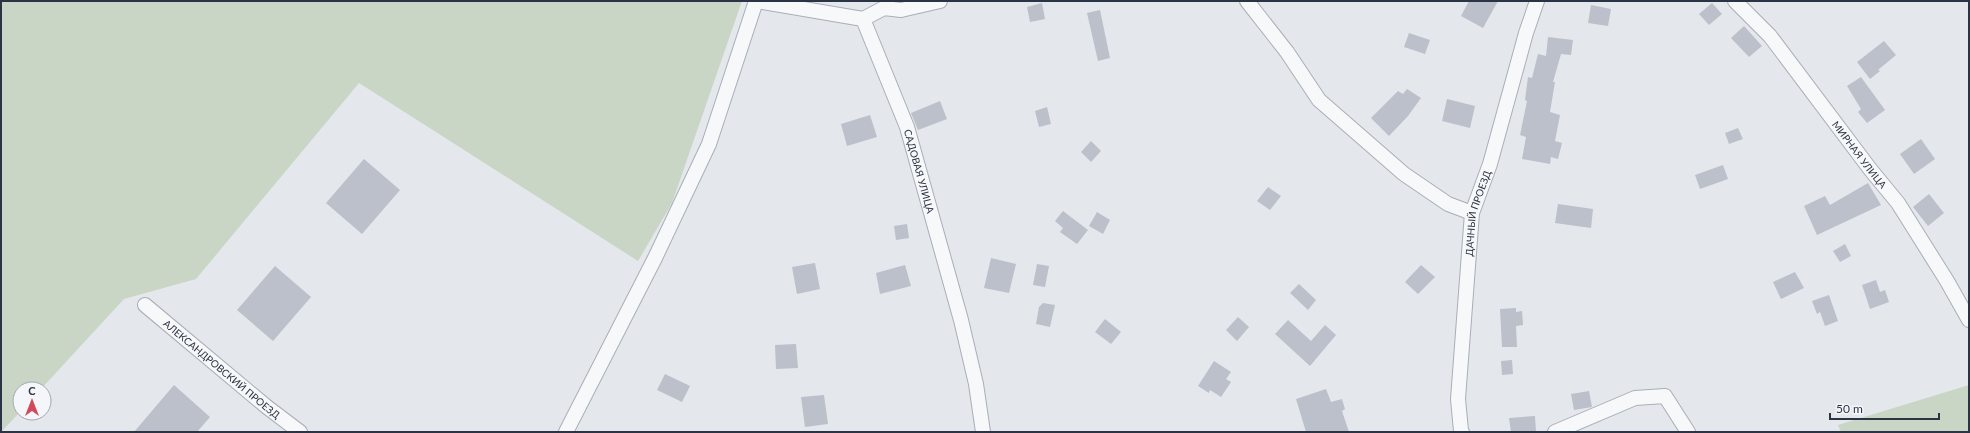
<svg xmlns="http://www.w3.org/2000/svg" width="1970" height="433" font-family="Lato,sans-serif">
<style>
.green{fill:#c9d6c5}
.building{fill:#bbc0ca}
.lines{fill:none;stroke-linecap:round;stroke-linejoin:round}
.street-casing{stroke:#a9aeb7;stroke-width:16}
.street{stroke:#f7f8fa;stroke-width:14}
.labels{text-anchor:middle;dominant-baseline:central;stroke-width:4;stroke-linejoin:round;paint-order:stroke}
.street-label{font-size:10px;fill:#2b3445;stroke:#f4f6f9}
</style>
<rect width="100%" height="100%" fill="#e4e7ec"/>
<g class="green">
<path d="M1 1H742L672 203 638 261 359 83 196 279 124 299 41 389H20V412L1 432Z"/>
<path d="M1969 385V432H1841L1838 425Z"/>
</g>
<g class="building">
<path d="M1469 1H1498L1483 28 1461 16Z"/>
<path d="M1042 3 1045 19 1030 22 1027 7Z"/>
<path d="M1712 3 1722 14 1709 25 1699 14Z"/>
<path d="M1591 5 1611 9 1608 26 1588 23Z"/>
<path d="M1100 10 1110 58 1098 61 1087 13Z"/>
<path d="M1744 26 1762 46 1749 57 1731 38Z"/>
<path d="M1409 33 1430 40 1425 54 1404 47Z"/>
<path d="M1548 37 1573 40 1571 55 1561 54 1553 82H1555L1550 112 1560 115 1555 141 1562 143 1558 159 1551 157 1550 164 1522 159 1526 137 1520 135 1527 101 1525 100 1528 77 1532 78 1538 54 1546 56Z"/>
<path d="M1884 41 1896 55 1878 70 1880 71 1870 79 1857 62Z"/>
<path d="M1861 77 1885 110 1867 123 1858 112 1861 109 1847 86Z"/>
<path d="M1407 89 1421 98 1408 116 1389 136 1371 118 1398 91 1403 94Z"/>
<path d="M1447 99 1475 106 1470 128 1442 121Z"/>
<path d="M940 101 947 119 918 130 911 113Z"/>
<path d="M1047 107 1051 124 1039 127 1035 111Z"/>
<path d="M870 115 877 137 847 146 841 124Z"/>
<path d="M1738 128 1743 139 1729 144 1725 133Z"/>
<path d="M1921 139 1935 159 1914 174 1900 154Z"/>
<path d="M1091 141 1101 151 1091 162 1081 152Z"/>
<path d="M364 159 400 190 362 234 326 203Z"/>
<path d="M1723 165 1728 179 1700 189 1695 175Z"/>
<path d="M1868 183 1881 205 1817 235 1804 206 1825 196 1830 205Z"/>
<path d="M1268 187 1281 196 1270 210 1257 201Z"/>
<path d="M1929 194 1944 213 1928 226 1913 207Z"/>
<path d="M1558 204 1593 209 1591 228 1555 223Z"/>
<path d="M1063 211 1088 230 1077 244 1060 232 1063 228 1055 221Z"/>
<path d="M1097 212 1110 220 1103 234 1089 226Z"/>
<path d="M907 224 909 238 896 240 894 226Z"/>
<path d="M1845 244 1851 256 1840 262 1833 251Z"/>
<path d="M991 258 1016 264 1009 293 984 288Z"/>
<path d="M815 263 820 289 797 294 792 267Z"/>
<path d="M1037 264 1049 266 1045 287 1033 285Z"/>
<path d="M905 265 911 286 880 294 876 273Z"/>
<path d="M1421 265 1435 277 1418 294 1405 282Z"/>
<path d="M275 266 311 297 273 341 237 310Z"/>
<path d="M1795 272 1804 288 1781 299 1773 282Z"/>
<path d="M1876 280 1880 292 1885 290 1889 302 1870 309 1862 285Z"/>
<path d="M1299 284 1316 300 1308 310 1290 293Z"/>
<path d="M1829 295 1838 321 1825 326 1820 312 1817 314 1812 301Z"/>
<path d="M1043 303 1055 305 1050 327 1036 324 1039 307Z"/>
<path d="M1516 308V312L1522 311 1523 325 1516 326 1517 347H1502L1500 309Z"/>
<path d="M1238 317 1249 327 1237 341 1226 330Z"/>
<path d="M1105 319 1121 332 1111 344 1095 332Z"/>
<path d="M1288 320 1311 341 1325 325 1336 335 1310 366 1275 334Z"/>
<path d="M796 344 798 368 776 369 775 345Z"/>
<path d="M1512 360 1513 374 1502 375 1501 361Z"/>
<path d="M1214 361 1231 372 1226 379 1231 382 1221 397 1210 390 1209 393 1198 386Z"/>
<path d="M665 374 690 386 682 402 657 390Z"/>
<path d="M174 385 210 417 197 432H134Z"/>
<path d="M1326 389 1331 402 1342 399 1345 409 1342 411 1349 432H1306L1296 399Z"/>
<path d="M1589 391 1592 407 1574 410 1571 394Z"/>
<path d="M824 395 828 424 805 427 801 397Z"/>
<path d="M1535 416 1536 432H1511L1509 418Z"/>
</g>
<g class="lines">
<g class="street-casing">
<g id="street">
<path id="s1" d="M757 1 863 19 907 127 961 320 976 384 983 432"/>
<path d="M1247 1 1287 52 1319 100 1404 174 1448 204 1472 213"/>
<path id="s2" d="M1735 1 1770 36 1870 169 1898 203 1947 281 1969 320"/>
<path d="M863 19 884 8 901 10 940 1"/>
<path id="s3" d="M145 305 267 407 300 432"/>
<path d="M566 432 655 258 709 144 756 1"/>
<path id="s4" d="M1462 432 1461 431 1458 399 1472 213 1490 164 1526 33 1537 1"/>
<path d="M1555 432 1635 398 1665 396 1688 432"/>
</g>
</g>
<use href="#street" class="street"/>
</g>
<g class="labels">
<g class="street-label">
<text stroke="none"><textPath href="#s2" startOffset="198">МИРНАЯ УЛИЦА</textPath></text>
<text stroke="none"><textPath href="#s1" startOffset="270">САДОВАЯ УЛИЦА</textPath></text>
<text stroke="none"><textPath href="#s4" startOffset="221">ДАЧНЫЙ ПРОЕЗД</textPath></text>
<text stroke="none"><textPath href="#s3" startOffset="100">АЛЕКСАНДРОВСКИЙ ПРОЕЗД</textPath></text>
</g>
</g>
<rect width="1970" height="433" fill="none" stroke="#2b3445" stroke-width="4"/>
<g transform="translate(32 401)"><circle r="19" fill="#f4f6f9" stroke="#a4a8b1"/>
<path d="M0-3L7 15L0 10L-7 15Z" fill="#d1495b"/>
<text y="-6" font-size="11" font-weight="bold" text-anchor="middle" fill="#2b3445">С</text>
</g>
<path d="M1830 413v6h109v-6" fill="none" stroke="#2b3445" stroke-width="2"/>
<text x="1836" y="413" font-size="12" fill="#2b3445" stroke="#f4f6f9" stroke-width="3" paint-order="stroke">50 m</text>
</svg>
